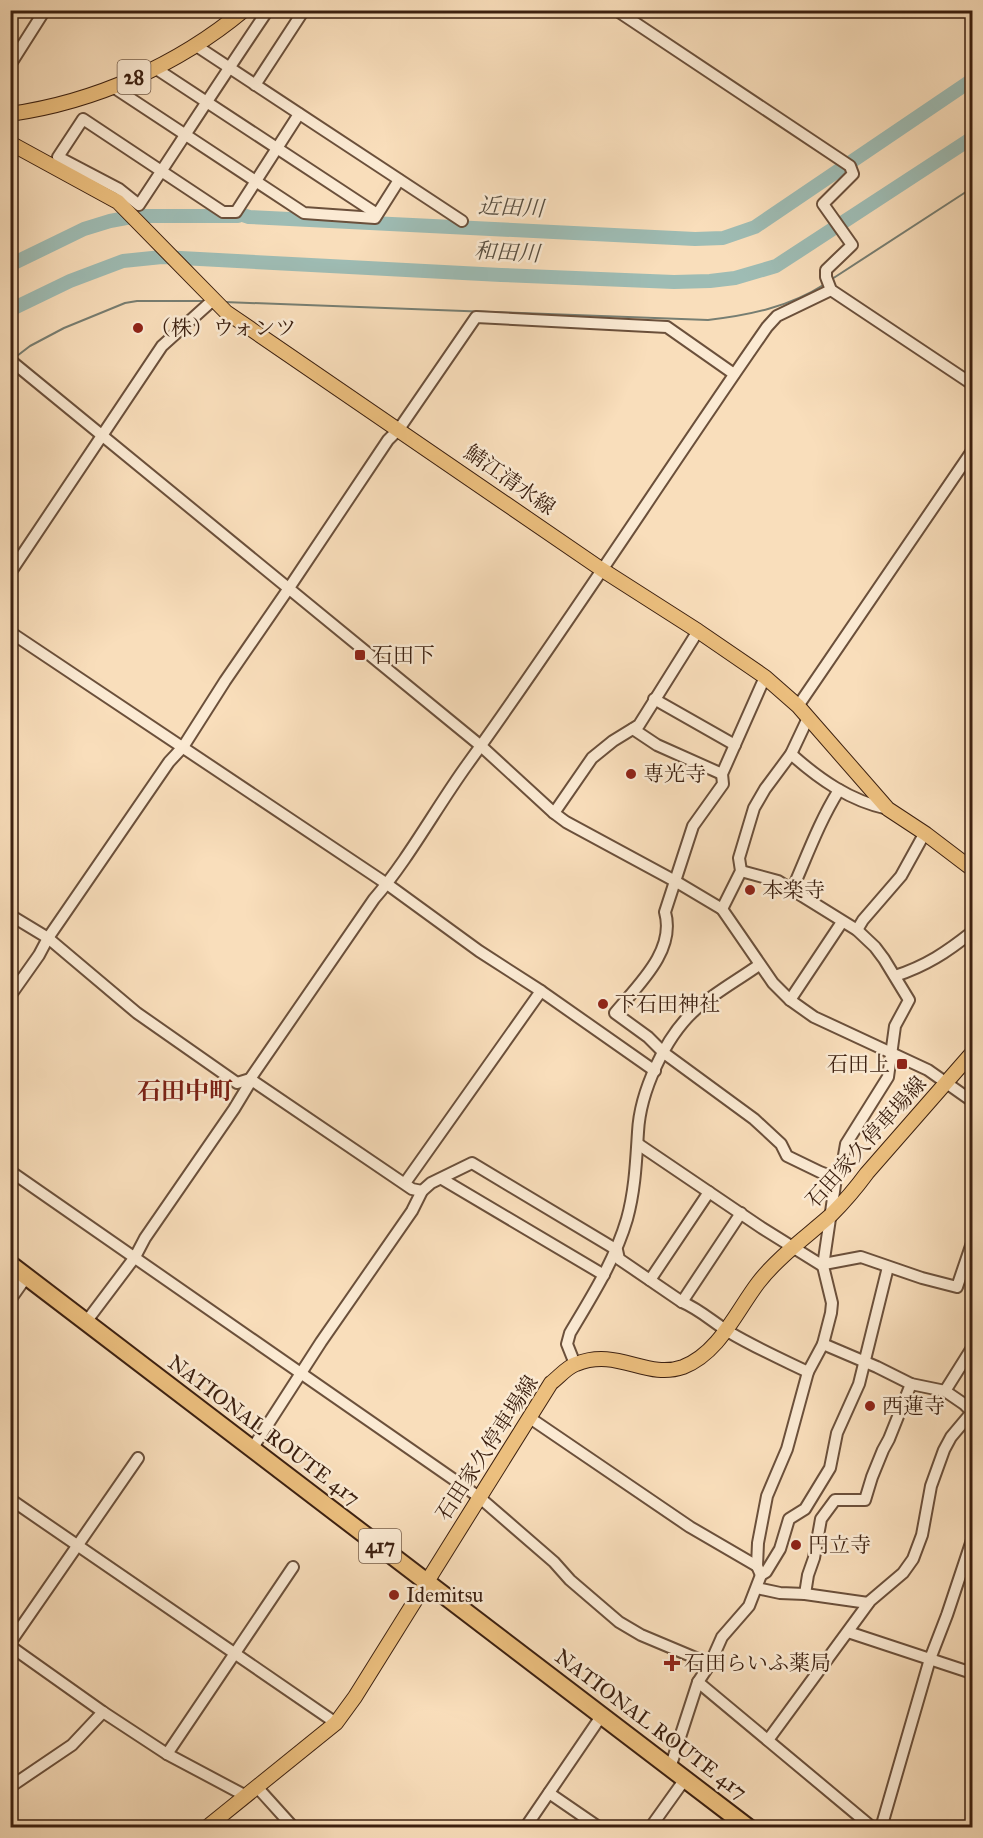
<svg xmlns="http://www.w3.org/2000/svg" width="983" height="1838" font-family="'IM FELL Great Primer','Noto Serif JP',serif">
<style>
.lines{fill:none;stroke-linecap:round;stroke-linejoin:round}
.stream{stroke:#777e72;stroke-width:2}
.river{stroke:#9ebcb4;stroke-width:14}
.minor-casing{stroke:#6b503b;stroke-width:14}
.major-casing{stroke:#3c2010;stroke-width:16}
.highway-casing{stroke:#3c2010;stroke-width:20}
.minor{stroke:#fbead3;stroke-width:10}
.major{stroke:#ecbf7e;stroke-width:14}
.highway{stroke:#ecbf7e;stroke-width:16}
.poi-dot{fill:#8f2418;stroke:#fbead3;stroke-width:2}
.labels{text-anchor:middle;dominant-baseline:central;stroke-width:5;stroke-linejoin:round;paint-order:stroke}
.shield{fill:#fbead3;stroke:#755d4a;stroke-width:1.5}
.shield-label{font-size:20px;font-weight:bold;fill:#3c2010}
.poi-label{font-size:21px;fill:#3c2010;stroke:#fbead3;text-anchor:start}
.street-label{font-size:21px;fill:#3c2010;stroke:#fbead3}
.water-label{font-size:22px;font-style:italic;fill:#594f41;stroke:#fbead3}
.quarter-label{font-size:24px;font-weight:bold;fill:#7a1f14;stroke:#fbead3}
</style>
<rect width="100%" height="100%" fill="#f9debb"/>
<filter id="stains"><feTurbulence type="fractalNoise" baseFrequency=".00333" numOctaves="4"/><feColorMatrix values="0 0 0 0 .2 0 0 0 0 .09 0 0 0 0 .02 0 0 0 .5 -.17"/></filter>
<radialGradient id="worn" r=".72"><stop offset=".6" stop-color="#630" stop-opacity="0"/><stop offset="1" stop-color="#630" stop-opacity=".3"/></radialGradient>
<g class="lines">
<g class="stream">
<path d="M832 279 972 188"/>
<path d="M224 302 708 320C750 315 789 307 825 284"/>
<path d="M13 359 30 346 64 328 125 303 137 301H206"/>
</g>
<g class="river">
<path d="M10 265 84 229 110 221 137 216H238L240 214 249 217 695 239 723 238 755 227 972 80"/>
<path d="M10 310 70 281 123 261 162 257 501 275 674 282 710 281 735 278 776 266 972 138"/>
</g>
<g class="minor-casing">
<g id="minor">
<path d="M268 10C224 75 182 140 139 205L119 189 58 157 83 119 223 212H236L299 114"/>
<path d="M616 10 850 166 853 174 823 204 852 245 826 270V277L831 290 972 384"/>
<path d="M195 45 462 221"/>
<path d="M10 65 43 13 39 10"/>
<path d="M155 68 377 214"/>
<path d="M255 85 304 10"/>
<path d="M113 87 304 213 375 218 399 180"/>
<path d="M10 360 481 746 554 813 566 822 675 881 722 909 773 983 790 1000 814 1017 928 1070 972 1101"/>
<path d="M10 573 162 346 213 300"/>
<path d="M10 632 387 884 479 951 541 991 655 1071"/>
<path d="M765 677 722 774 723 784 693 826 665 912C676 951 638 985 615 1013L648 1037 664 1053 754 1119 781 1144 787 1156 820 1172 836 1178"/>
<path d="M654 699 735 745"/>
<path d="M798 706 972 451"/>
<path d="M633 729 657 745 722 774"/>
<path d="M791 754C819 779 850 801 888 809"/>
<path d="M554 813 592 758 613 741 639 725 698 631"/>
<path d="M741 871 778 881 857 930 875 947 884 959 909 1000 895 1026 888 1077 846 1144 843 1161 836 1178 823 1266 832 1303 831 1313 823 1344 808 1372 787 1449 767 1496 758 1543 757 1566 761 1575"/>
<path d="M792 890C807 856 819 822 839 790"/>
<path d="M722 909 741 871 739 858 754 808 765 789 791 754 808 718"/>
<path d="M10 915 48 938 137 1013 237 1083 250 1079 374 899C408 860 436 808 467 765 570 622 666 472 767 327L777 316 831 290"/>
<path d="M857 930 863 920 901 876 922 838 926 834"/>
<path d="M895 976C926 966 947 952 972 932"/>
<path d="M10 996 39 955 48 938 169 762 183 747 225 681 289 588 388 440 399 429 476 317 667 327 734 374"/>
<path d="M790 1000 842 922"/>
<path d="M250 1079 412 1189 422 1191"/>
<path d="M638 1144 762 1228 823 1266"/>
<path d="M10 1171 479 1497 554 1562 570 1580 619 1622 641 1635 710 1664"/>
<path d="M442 1179 604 1275"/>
<path d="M405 1183 541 991"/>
<path d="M824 1264 861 1257 922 1278 957 1287 972 1243"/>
<path d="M650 1280 709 1192"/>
<path d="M10 1300 27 1276"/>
<path d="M682 1302 741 1213"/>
<path d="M86 1322 135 1257 145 1238 234 1109 251 1081"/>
<path d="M823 1344 877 1367 911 1384 945 1391 964 1404 972 1412"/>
<path d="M575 1364 567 1344 570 1333C592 1296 615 1260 627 1219 635 1190 636 1162 638 1132 640 1092 665 1037 695 1010 714 993 738 980 759 965"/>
<path d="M945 1391 972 1348"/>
<path d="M530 1418 690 1527 757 1566"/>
<path d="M252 1449 321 1342 412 1211 422 1191 431 1183 472 1163 617 1250 619 1259 682 1302C699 1309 713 1322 729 1332 754 1347 781 1359 808 1372"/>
<path d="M10 1499 336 1723"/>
<path d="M757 1588 780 1593 805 1594 868 1603"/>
<path d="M805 1594 808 1575 814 1558 821 1519 835 1500H865L872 1477 883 1450 889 1439 911 1384"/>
<path d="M848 1632 972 1673"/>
<path d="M10 1643 138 1458"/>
<path d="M10 1646 103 1712 167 1754 246 1796"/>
<path d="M698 1682 873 1828"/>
<path d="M768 1740 870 1601 903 1573 913 1559 922 1535 931 1486 944 1450 951 1437 972 1412"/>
<path d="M167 1754 293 1567"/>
<path d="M670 1768 698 1682 710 1664 722 1637 749 1606 761 1575 766 1572 780 1549 789 1519 805 1509 830 1468 837 1433 859 1384 888 1267"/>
<path d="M10 1787 72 1745 103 1712"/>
<path d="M257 1787 294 1828"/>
<path d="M549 1793 600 1828"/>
<path d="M10 1822 14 1828"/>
<path d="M525 1828 602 1715"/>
<path d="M650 1828 685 1779"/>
<path d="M881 1828 930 1659 947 1615 972 1540"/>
</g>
</g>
<g class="major-casing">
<g id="major">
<path d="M10 114C95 102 178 65 244 10"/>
<path d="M10 143 118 202 226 312 601 569 698 631 765 677 798 706 888 809 926 834 972 869"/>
<path d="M206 1828 336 1723 355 1697 551 1383C559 1377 567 1367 576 1364 618 1347 646 1380 683 1367 719 1353 736 1312 758 1283 778 1257 806 1237 831 1215 844 1202 856 1188 867 1173L972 1053"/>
</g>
</g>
<g class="highway-casing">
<path id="highway" d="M10 1264 749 1828"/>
</g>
<use href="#minor" class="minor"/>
<use href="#major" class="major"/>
<use href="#highway" class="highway"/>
</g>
<g class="poi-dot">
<circle cx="138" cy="328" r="6"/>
<rect x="354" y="649" width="12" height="12" rx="3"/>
<circle cx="631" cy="774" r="6"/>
<circle cx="750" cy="890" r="6"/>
<circle cx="603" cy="1004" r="6"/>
<rect x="896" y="1058" width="12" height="12" rx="3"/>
<circle cx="870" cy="1406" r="6"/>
<circle cx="796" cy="1545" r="6"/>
<circle cx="394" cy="1595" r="6"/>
<path d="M669 1654h6v6h6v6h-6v6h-6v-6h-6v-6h6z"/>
</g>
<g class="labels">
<g class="shield">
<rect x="117.5" y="60" width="33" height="34" rx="4.5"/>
<rect x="359" y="1529" width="42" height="34" rx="4.5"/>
</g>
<g class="shield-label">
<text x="134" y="77">28</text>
<text x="380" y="1546">417</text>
</g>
<g class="poi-label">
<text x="150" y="328">（株）ウォンツ</text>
<text x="372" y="655">石田下</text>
<text x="643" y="774">専光寺</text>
<text x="762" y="890">本楽寺</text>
<text x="615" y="1004">下石田神社</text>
<text x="890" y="1064" text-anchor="end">石田上</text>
<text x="882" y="1406">西蓮寺</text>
<text x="808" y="1545">円立寺</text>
<text x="406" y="1595">Idemitsu</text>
<text x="684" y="1663">石田らいふ薬局</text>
</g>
<g class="street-label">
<text transform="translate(510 480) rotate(35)">鯖江清水線</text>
<text transform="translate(866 1142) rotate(-48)">石田家久停車場線</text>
<text transform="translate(264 1430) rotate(37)">NATIONAL ROUTE 417</text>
<text transform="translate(487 1448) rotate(-57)">石田家久停車場線</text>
<text transform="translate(651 1724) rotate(37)">NATIONAL ROUTE 417</text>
</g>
<g class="water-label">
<text transform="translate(511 207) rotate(3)">近田川</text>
<text transform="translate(507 252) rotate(3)">和田川</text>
</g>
<g class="quarter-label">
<text x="185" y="1091">石田中町</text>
</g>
</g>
<rect width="983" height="1838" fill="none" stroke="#f9debb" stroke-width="36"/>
<rect x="12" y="12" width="959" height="1814" fill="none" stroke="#3c2010" stroke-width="3"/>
<rect x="18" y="18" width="947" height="1802" fill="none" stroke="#3c2010" stroke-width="1.5"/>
<rect width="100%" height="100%" filter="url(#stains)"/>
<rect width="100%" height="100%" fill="url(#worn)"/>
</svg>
